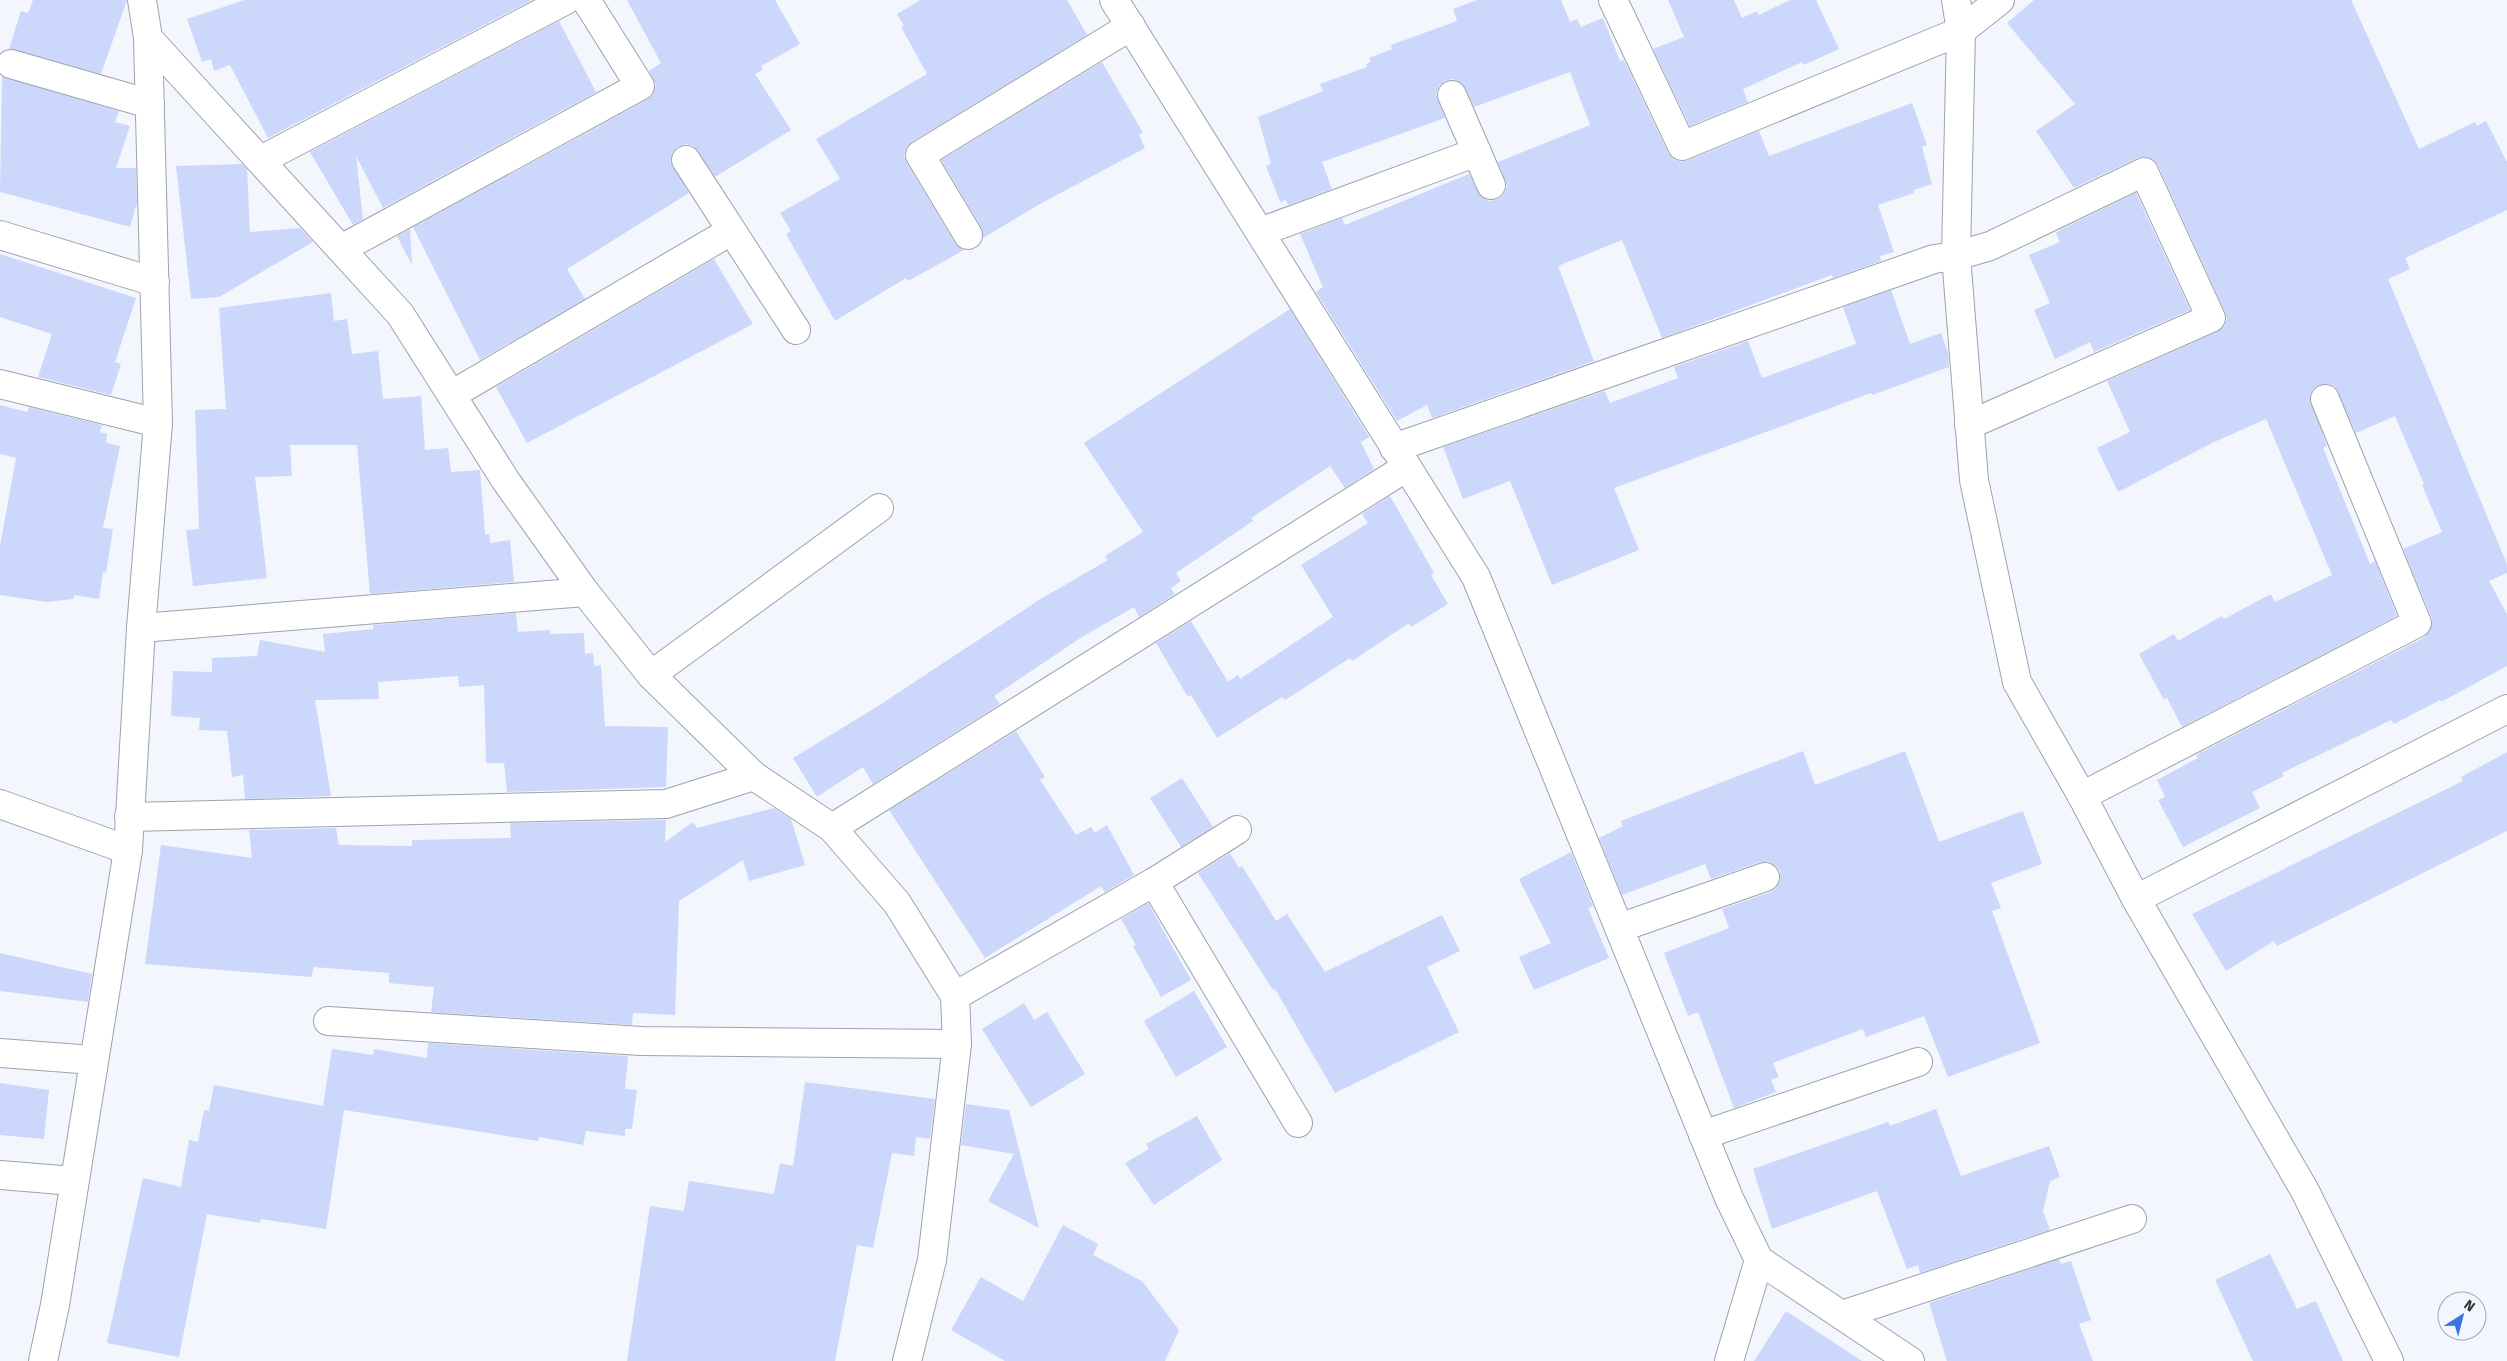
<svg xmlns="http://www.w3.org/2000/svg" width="2507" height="1361" font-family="'Fira Sans',sans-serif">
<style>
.building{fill:#cbd7fb}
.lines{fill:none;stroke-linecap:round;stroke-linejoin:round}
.minor-casing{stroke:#9ea2ad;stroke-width:30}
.minor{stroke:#fff;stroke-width:28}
</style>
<rect width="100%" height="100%" fill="#f4f6fd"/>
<g class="building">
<path d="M33 0H127L101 74 9 49 21 11 28 13Z"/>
<path d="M245 0H532L268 138 230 65 214 71 211 59 202 62 187 19Z"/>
<path d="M627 0H775L800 44 761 66 763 69 755 74 791 130 715 177 694 146 686 144 677 147 672 153 670 161 689 193 567 269 585 299 480 360 413 227 647 100 653 94 656 85 649 71 661 63Z"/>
<path d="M920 0H1067L1087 35 912 142 907 147 904 155 907 163 955 243 964 250 908 281 906 278 835 321 786 234 791 231 780 213 840 179 816 139 927 74 901 27 904 26 897 14Z"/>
<path d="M1477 0H1561L1570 22 1577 19 1581 27 1603 18 1620 61 1624 60 1668 153 1673 159 1681 162 1688 160 1759 131 1769 156 1912 103 1927 145 1922 147 1932 184 1914 190V193L1878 205 1894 252 1880 256 1881 261 1833 278 1832 275 1662 338 1622 240 1558 266 1594 361 1432 418 1427 405 1397 421 1316 292 1323 287 1300 234 1342 218 1345 225 1469 174 1481 197 1490 201 1498 199 1504 194 1507 186 1498 162 1590 125 1570 72 1474 107 1462 83 1453 79 1445 81 1439 86 1436 94 1445 118 1322 162 1332 189 1288 205 1286 200 1280 202 1266 166 1271 164 1258 117 1323 91 1320 84 1367 67 1366 64 1371 62 1369 58 1392 49 1391 45 1457 21 1453 9Z"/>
<path d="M1668 0H1734L1742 18 1757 11 1759 15 1790 0H1816L1839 49 1804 65 1802 62 1743 89 1748 102 1690 126 1653 49 1684 37Z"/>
<path d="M2034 0H2351L2419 149 2475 122 2477 126 2486 121 2507 162V210L2405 258 2410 269 2388 279 2507 564V573L2489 581 2507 614V666L2441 702 2440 700 2394 724 2391 720 2282 773 2284 776 2252 792 2260 808 2183 847 2158 800 2165 797 2157 780 2198 758 2196 755 2425 637 2432 625V618L2403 549 2442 532 2422 485 2424 484 2395 416 2356 433 2335 387 2328 384 2319 385 2312 390 2310 397 2327 446 2323 448 2370 564 2375 561 2397 616 2182 727 2167 698 2164 700 2139 654 2174 634 2178 641 2222 616 2224 619 2271 594 2275 602 2332 575 2266 419 2212 443 2118 492 2097 448 2130 432 2107 381 2217 332 2224 327 2227 319 2225 312 2158 165 2153 160 2146 157 2137 158 2074 188 2036 131 2075 104 2007 23Z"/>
<path d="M559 21 596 92 383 208 356 156 363 219 353 225 310 152Z"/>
<path d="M1102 62 1143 133 1139 135 1145 148 1040 204 983 238 981 227 941 160Z"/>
<path d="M2 76 119 111 115 122 130 126 116 168H136L137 203 130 227 0 192Z"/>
<path d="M242 164 247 169 250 232 300 228 313 242 219 297 191 299 176 166Z"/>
<path d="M2136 193 2190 310 2094 352 2090 342 2055 359 2034 310 2050 303 2029 255 2060 242 2056 233 2062 229Z"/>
<path d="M410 229 412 265 397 236Z"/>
<path d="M0 254 136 298 115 362 121 364 111 395 38 377 52 334 0 317Z"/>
<path d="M714 259 753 324 527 443 496 387Z"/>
<path d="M1891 290 1910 344 1941 333 1948 352 1949 367 1872 395 1871 393 1614 488 1639 550 1552 585 1510 481 1463 499 1443 447 1605 391 1610 403 1678 378 1674 367 1748 341 1762 378 1856 344 1843 307Z"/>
<path d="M331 293 334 321 347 319 352 354 378 351 383 399 421 396 425 450 448 448 451 472 480 470 485 534H489L490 543 510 540 514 582 370 594 357 445H290L292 476 255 477 267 578 193 586 186 530 199 529 195 410 226 409 219 308Z"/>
<path d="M1290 309 1369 437 1361 442 1374 469 1345 488 1330 466 1251 518 1253 521 1176 573 1181 581 1171 588 1175 594 1139 617 1134 607 1082 637 994 696 1000 704 873 784 863 767 817 797 793 758 875 708 1039 600 1108 560 1105 556 1143 532 1084 443Z"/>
<path d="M0 405 27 412 29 407 102 425 100 432 107 434 106 443 120 446 103 528 113 529 106 573 103 572 99 599 74 595 73 599 47 602 0 595V546L16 458 0 454Z"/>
<path d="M1390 496 1434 573 1431 575 1448 604 1411 627 1409 623 1352 661 1350 658 1285 700 1282 697 1217 738 1191 695 1188 697 1156 643 1191 621 1228 682 1238 675 1240 679 1333 617 1301 565 1368 523 1362 514Z"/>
<path d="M516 613 518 632 550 630V634L584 633 585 654 593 653 594 666 601 665 605 726 668 727 666 787 507 792 504 763H486L484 685 459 687 458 676 378 682 379 699 315 700 331 796 245 799 243 775 232 777 227 731 199 730 200 718 171 716 173 671 212 672V658L257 656 260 640 325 652 323 634 373 629V625Z"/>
<path d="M1016 731 1045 777 1040 780 1076 835 1091 827 1095 833 1107 825 1134 875 1105 892 1101 886 985 958 889 810Z"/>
<path d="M1803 751 1815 785 1905 751 1939 842 2023 811 2042 864 1991 883 2001 908 1992 911 2040 1043 1948 1077 1924 1016 1866 1037 1863 1029 1773 1063 1779 1077 1771 1080 1776 1092 1734 1108 1698 1012 1688 1016 1664 953 1729 928 1722 909 1771 892 1776 888 1780 880V871L1776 866 1768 862H1760L1711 879 1705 864 1622 895 1599 838 1623 826 1621 821Z"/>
<path d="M2507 752V831L2277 946 2274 941 2226 971 2192 914 2463 781 2461 777Z"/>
<path d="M1182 778 1213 827 1181 847 1150 798Z"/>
<path d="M774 808 791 819 805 865 749 881 743 860 679 901 675 1015 633 1013 632 1025 431 1012 434 987 389 983V973L314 967 311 977 145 964 161 845 252 858 249 830 336 828 339 845 412 846V840L511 838 510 823 666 820 665 842 693 822 697 828Z"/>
<path d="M1571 852 1593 906 1588 908 1609 958 1534 990 1519 957 1551 943 1519 879Z"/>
<path d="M1230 853 1239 868 1242 866 1276 921 1287 914 1325 972 1442 915 1460 951 1427 967 1459 1032 1335 1093 1275 989 1273 990 1198 873Z"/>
<path d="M1148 903 1191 980 1161 997 1133 946 1136 945 1121 919Z"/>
<path d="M0 953 92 974 88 1002 0 991Z"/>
<path d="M1194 991 1227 1047 1176 1077 1144 1021Z"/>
<path d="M1024 1003 1034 1020 1047 1012 1085 1074 1031 1107 982 1029Z"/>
<path d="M428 1043 628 1056 625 1089 637 1090 632 1129H625V1136L586 1131 583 1145 539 1137 538 1141 344 1110 326 1229 261 1219 260 1223 207 1214 179 1357 107 1343 143 1178 181 1187 189 1140 198 1142 204 1110 209 1111 214 1085 323 1106 332 1049 373 1055 374 1049 427 1058Z"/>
<path d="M805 1082 935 1099 930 1139 916 1137 914 1156 892 1153 873 1248 857 1245 835 1361H627L650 1206 684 1211 689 1181 774 1194 780 1163 793 1166Z"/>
<path d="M0 1083 49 1090 44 1139 0 1135Z"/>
<path d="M966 1104 1009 1110 1039 1228 988 1201 1014 1154 961 1145Z"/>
<path d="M1936 1109 1961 1176 2049 1146 2060 1177 2050 1181 2043 1211 2050 1230 1920 1273 1918 1265 1907 1269 1877 1191 1772 1229 1753 1169 1888 1122 1890 1126Z"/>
<path d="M1197 1116 1222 1160 1154 1205 1125 1163 1149 1149 1146 1144Z"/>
<path d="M1063 1225 1098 1244 1093 1255 1142 1281 1179 1330 1165 1361H1005L951 1330 981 1277 1023 1301Z"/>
<path d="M2270 1254 2297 1309 2316 1301 2343 1361H2253L2215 1280Z"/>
<path d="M2059 1259 2061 1264 2071 1261 2091 1320 2079 1324 2093 1361H1947L1929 1303Z"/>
<path d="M1786 1311 1862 1361H1754Z"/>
</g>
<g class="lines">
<g class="minor-casing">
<g id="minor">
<path d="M1114 0 1476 577 1729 1198 1759 1260 1910 1361"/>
<path d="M1613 0 1682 146 1961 31 2000 0"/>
<path d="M1956 0 1961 31 1956 256 1974 480 2017 682 2082 796 2136 899 2305 1191 2389 1361"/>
<path d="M148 38 400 314 506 481 585 592 651 675 754 776 832 828 897 903 955 996 957 1044 932 1260 907 1361"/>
<path d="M11 64 150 104"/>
<path d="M1452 95 1491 185"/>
<path d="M261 160 566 0"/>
<path d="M686 160 796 330"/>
<path d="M1260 232 1477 152"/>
<path d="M0 235 155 282"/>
<path d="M968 235 920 155 1131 26"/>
<path d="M341 249 640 86 586 0"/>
<path d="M0 384 158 423"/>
<path d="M453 394 731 231"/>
<path d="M1394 448 1934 259 1956 256 1990 246 2144 172 2211 318 1969 425"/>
<path d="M141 628 585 592"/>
<path d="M651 675 879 508"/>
<path d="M2082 796 2417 623 2325 399"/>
<path d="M0 804 128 850"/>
<path d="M129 817 666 804 754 776"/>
<path d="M832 828 1407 467"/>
<path d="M1154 882 1298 1123"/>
<path d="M2136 899 2507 709"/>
<path d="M1619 928 1765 877"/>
<path d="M955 996 1154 882 1237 830"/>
<path d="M328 1021 641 1041 957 1044"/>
<path d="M0 1053 93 1060"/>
<path d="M1703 1135 1918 1062"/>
<path d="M0 1175 73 1181"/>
<path d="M1842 1315 2132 1219"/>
<path d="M43 1361 55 1305 128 850 141 628 158 423 148 38 142 0"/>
<path d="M1729 1361 1759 1260"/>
</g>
</g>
<use href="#minor" class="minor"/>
</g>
<g transform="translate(2462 1316) rotate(36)"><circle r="24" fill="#f4f6fd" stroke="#a5a7ad"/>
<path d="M0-4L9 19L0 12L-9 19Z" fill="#3a72e2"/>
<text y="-8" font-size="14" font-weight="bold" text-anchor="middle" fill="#2f3035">N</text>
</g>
</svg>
